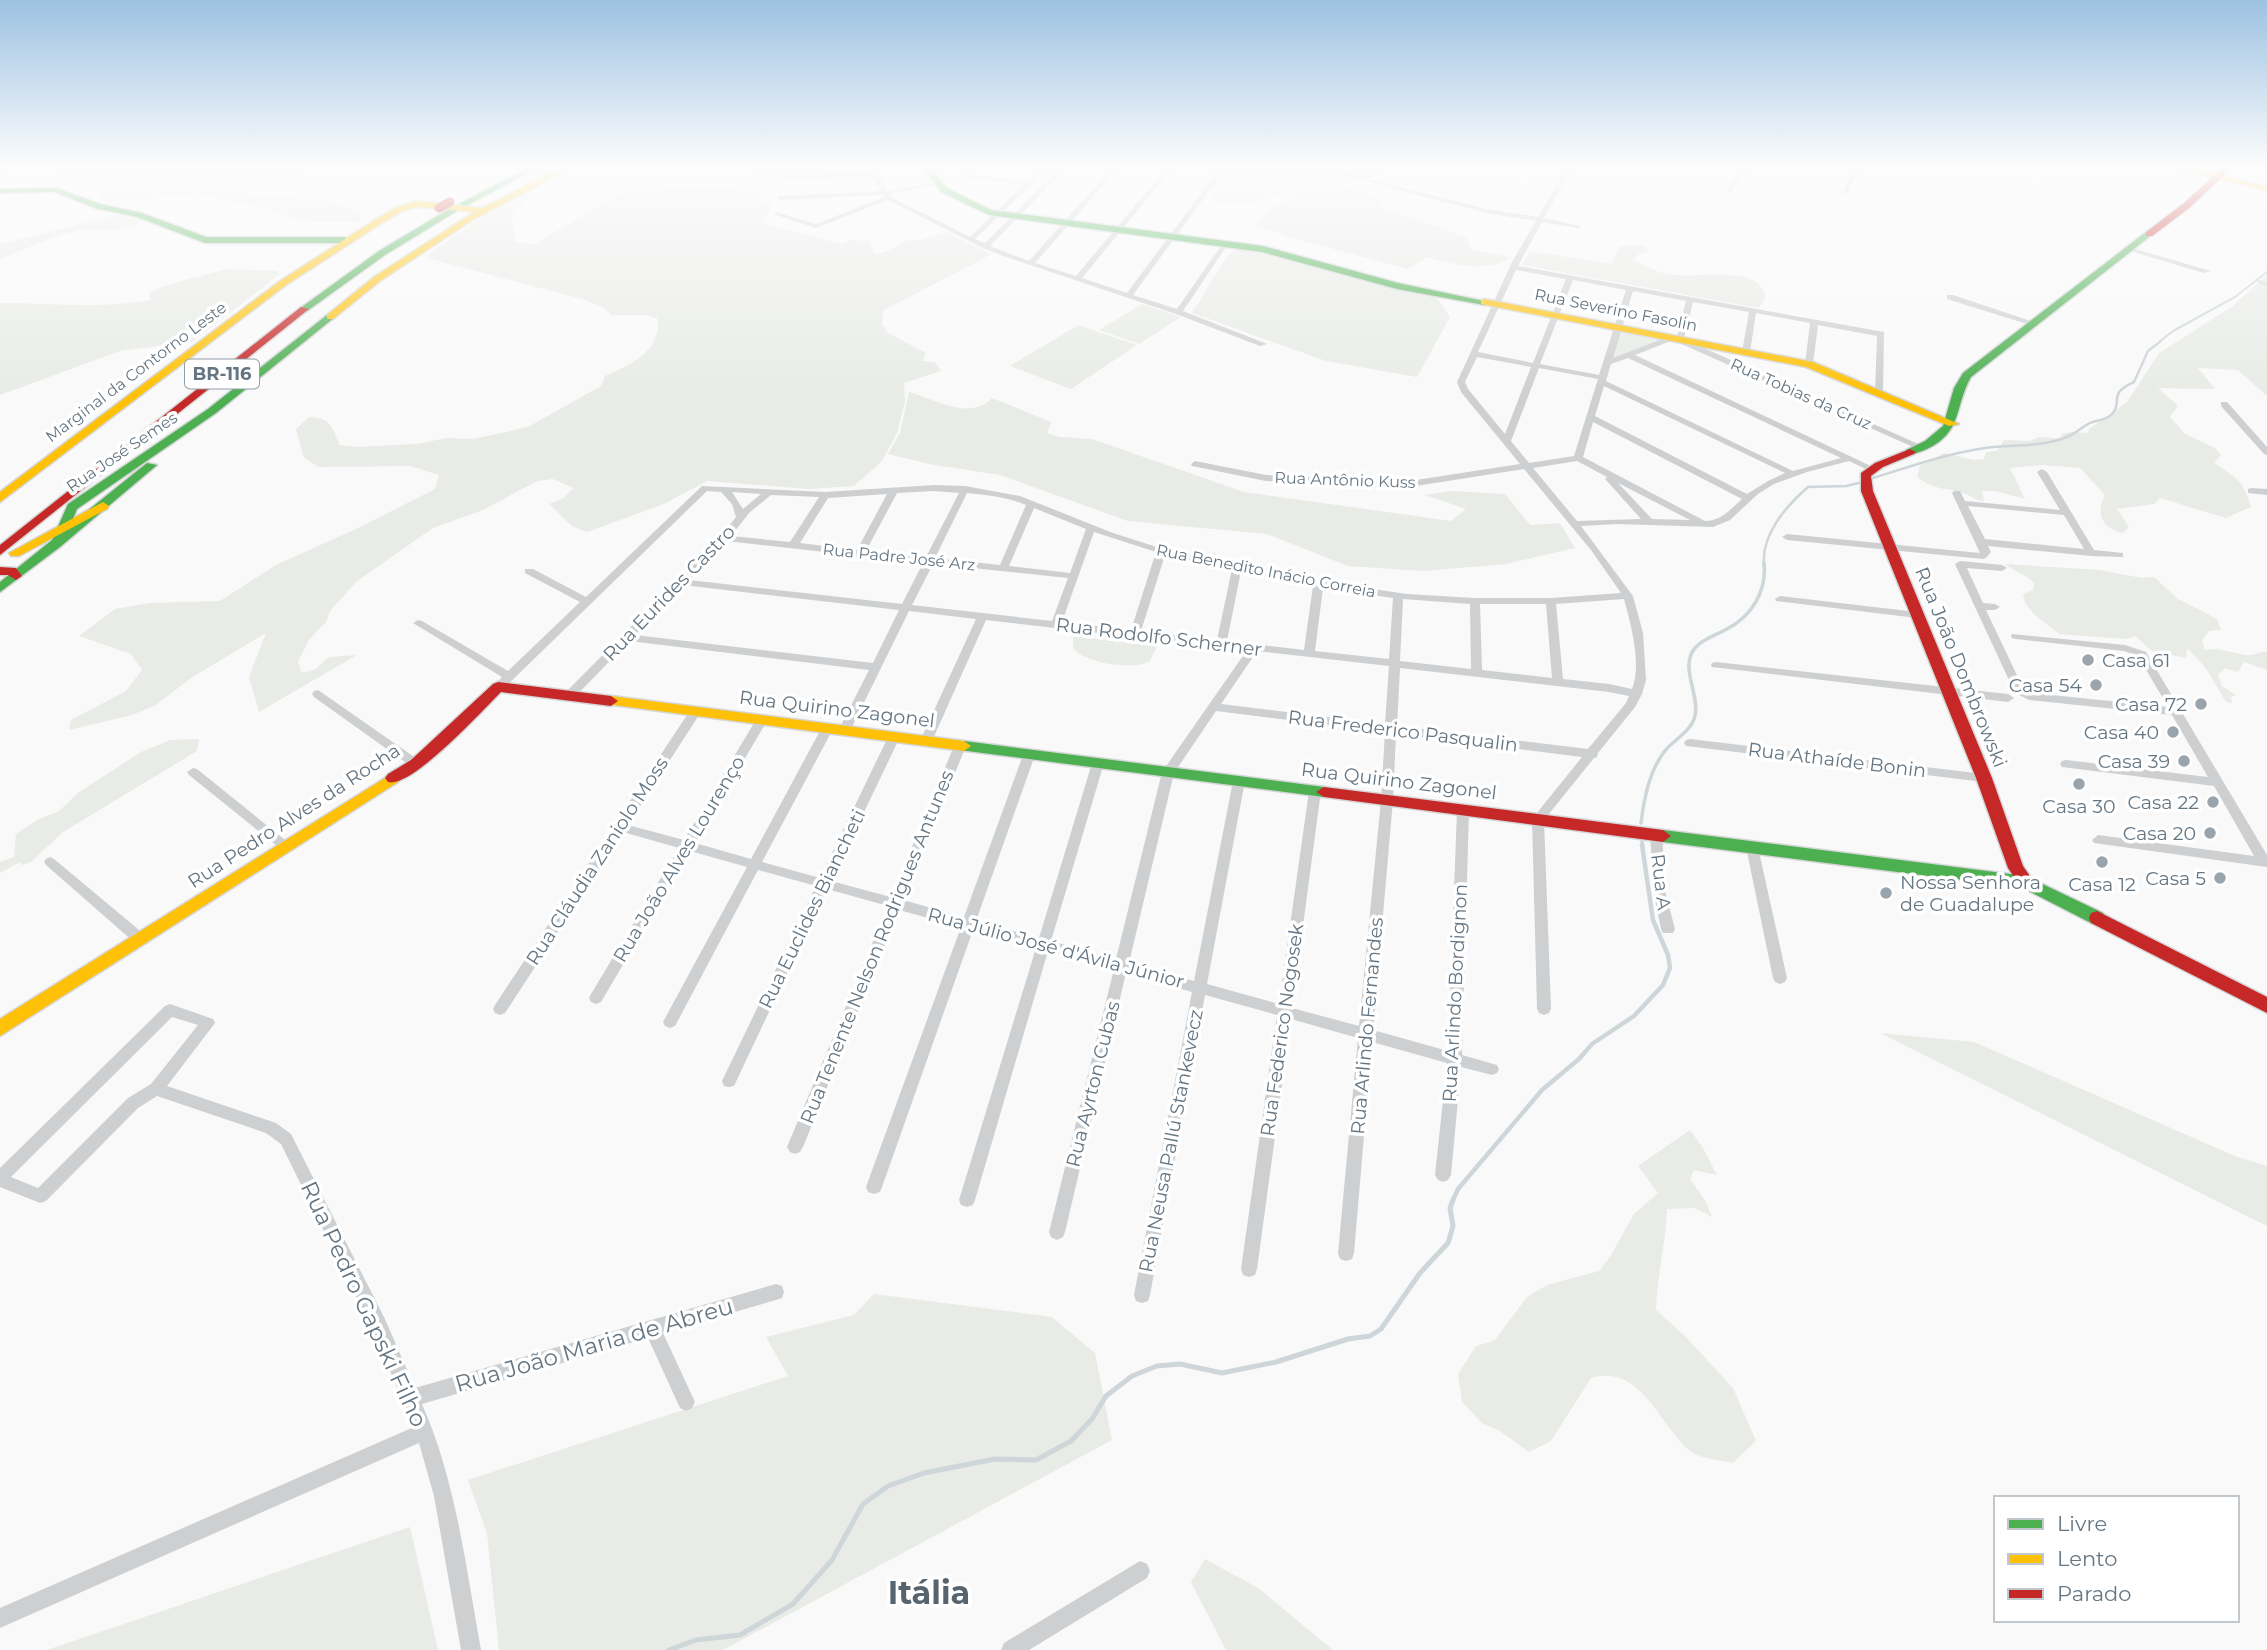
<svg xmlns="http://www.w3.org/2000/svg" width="2267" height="1650" font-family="Montserrat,sans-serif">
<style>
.green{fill:#e8ebe6}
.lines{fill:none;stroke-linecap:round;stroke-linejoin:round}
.stream-far4{stroke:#ced6d9;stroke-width:2}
.stream-far3{stroke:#ced6d9;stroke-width:2.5}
.stream-far2{stroke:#ced6d9;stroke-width:3.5}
.stream-far1{stroke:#ced6d9;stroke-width:4.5}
.stream{stroke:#ced6d9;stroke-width:5}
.fast-casing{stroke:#d5d6d7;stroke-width:3}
.slow-casing{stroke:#d5d6d7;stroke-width:3}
.jam-casing{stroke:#d5d6d7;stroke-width:3}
.street{fill:#cecfd0;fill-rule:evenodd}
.fast{fill:#4caf50;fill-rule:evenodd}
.slow{fill:#ffc107;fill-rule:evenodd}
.jam{fill:#c62828;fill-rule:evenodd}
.jam-bridge-casing{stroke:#d5d6d6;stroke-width:10;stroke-linecap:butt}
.jam-bridge{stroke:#c62828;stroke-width:9}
.poi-dot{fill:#99a4ac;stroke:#fff;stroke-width:2.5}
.labels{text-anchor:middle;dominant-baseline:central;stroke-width:7;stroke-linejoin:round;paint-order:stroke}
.far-street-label{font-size:16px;fill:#657683;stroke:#fff}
.shield{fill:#fff;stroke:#939fa8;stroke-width:2}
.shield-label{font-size:18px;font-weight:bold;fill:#657683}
.street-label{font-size:19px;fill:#657683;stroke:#fff}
.poi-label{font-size:19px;fill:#657683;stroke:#fff;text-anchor:end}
.near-street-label{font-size:23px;fill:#657683;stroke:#fff}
.near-district-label{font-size:32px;font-weight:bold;fill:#57646e;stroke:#fff}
</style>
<rect width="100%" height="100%" fill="#f9f9f9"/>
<g class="green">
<path d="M0 165H235L254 168 267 165H320L241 196C279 199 326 194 360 213V222L301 221 266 208 199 194 105 202 98 199 105 190 102 185C66 170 38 163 0 173Z"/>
<path d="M762 165H776L780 179 758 200 773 203 763 223 842 244 850 240 869 241 874 253C889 255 898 243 912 238L917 241 946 232 992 254 884 310 882 324 888 333 926 353 922 361 935 362 941 371 904 383 905 402 897 433 882 461 854 486 809 489 707 481 664 504 587 532 572 526 549 504 564 498 573 488 553 479 537 481 483 510 433 528 357 581 330 611 326 622 309 640 298 662 302 673 316 669 329 657 357 655 259 712 249 677 266 633 191 678 156 705 132 715 69 730 71 720 126 691 142 670 131 654 79 636 115 609 150 603 220 601 276 565 356 529 435 489 439 475 411 466 319 467 304 458 296 429 309 417C331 418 331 426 340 445L359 447 417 444 446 438 473 439 507 432 530 426 601 386 605 376C632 364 660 352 658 319L647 315H611L603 307 582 299 430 259 427 255 482 217 527 193H534L512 213 515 242 534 244 641 182 652 186 731 188 754 174Z"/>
<path d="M1237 165H1302L1336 176 1345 188 1381 198 1380 207 1466 237 1472 250 1510 257C1491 274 1450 264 1427 257L1408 269 1288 237 1256 225 1268 210 1295 198 1298 191C1268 194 1240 212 1211 200L1218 187Z"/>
<path d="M121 214 139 221 136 226C117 232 101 227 82 230 54 235 27 249 0 259V244Z"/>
<path d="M1631 245 1643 246 1649 251 1637 255 1633 260C1642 264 1653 270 1663 273 1687 281 1751 264 1763 290 1767 298 1764 302 1758 308L1522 265 1530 251 1612 264 1619 247Z"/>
<path d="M1239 247 1328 268 1364 281 1436 297 1450 317 1417 377 1326 361 1192 313 1227 256Z"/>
<path d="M227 269 276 271 280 274 192 342 120 351 0 395V303C51 303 101 309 151 300L149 294C156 285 212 274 227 269Z"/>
<path d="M2267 275V396L2238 370 2198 368 2215 389 2158 388 2178 406 2170 417 2185 434 2215 448 2221 455 2214 463C2236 477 2244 481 2251 507L2226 518 2160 498 2154 504 2117 509 2129 527 2123 533C2102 529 2095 513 2105 495L2080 468 2043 465 2010 468 2025 499 1996 491H1982L1984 501C1975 501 1975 498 1968 495 1948 486 1938 493 1917 477L1920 466 1944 453 1974 460 1984 459 1986 452 1997 451 2004 440 2030 441 2039 437 2062 439 2061 434 2073 432 2088 433 2089 429 2127 402 2159 353 2233 306Z"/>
<path d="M1142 304 1181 317 1139 344 1099 330Z"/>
<path d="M1078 325 1137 345 1071 389 1010 366Z"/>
<path d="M1620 329 1667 338 1610 360Z"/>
<path d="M909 392C936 400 970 421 992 398L1051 422 1047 433 1059 437 1092 439 1244 492 1451 521 1466 509 1425 495 1452 491 1505 494 1530 525 1560 523 1575 548 1506 564 1423 571 1348 566 1267 534 1128 521 1000 475 929 464 888 454 900 433Z"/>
<path d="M2005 564 2099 570 2142 578 2154 577 2178 599 2217 619 2221 630 2209 631 2202 640 2205 650C2221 646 2234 655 2250 655 2257 655 2260 651 2267 652V670L2244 662 2238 672 2225 668 2218 675 2222 686 2236 695 2231 697 2232 703 2226 702 2205 667 2187 648 2186 658 2152 651 2135 636 2126 639 2059 634 2035 615 2025 603 2023 594 2033 590 2034 583C2026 574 2014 572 2005 564Z"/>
<path d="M1073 636 1157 646 1150 661C1135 671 1083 663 1073 648Z"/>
<path d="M199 739 197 751 63 832 31 862 22 865 20 862 0 873V862L14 857 16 834 37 820 59 811 78 793 141 752 170 740Z"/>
<path d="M1880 1033 1974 1042 2237 1157 2267 1166V1226Z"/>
<path d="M1690 1130 1703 1148 1717 1175 1694 1170 1690 1179 1706 1202 1712 1217 1695 1208 1667 1209C1666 1243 1657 1275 1656 1310L1685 1336 1733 1388 1756 1441 1733 1463C1721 1460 1700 1459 1690 1451 1660 1426 1641 1363 1591 1378L1551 1441 1529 1452 1500 1431 1482 1423 1462 1402 1458 1374 1476 1346 1495 1340 1527 1297 1547 1285 1599 1271 1610 1257 1634 1214 1658 1193 1638 1166Z"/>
<path d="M874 1294 1052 1317 1095 1353 1112 1440 723 1650H499L487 1533 468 1480 788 1376 766 1337 854 1315Z"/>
<path d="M410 1527 438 1650H47Z"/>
<path d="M1205 1559 1258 1588 1333 1650H1226L1191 1582Z"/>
</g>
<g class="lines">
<g class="stream-far4">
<path d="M2256 280 2267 285"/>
<path d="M2159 342 2173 331 2235 297 2267 272"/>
</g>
<g class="stream-far3">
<path d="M1870 479C1908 467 1945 454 1985 448 2014 444 2042 448 2069 436 2076 433 2081 428 2088 424 2095 420 2106 421 2112 414 2124 401 2106 395 2134 382L2148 351 2161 341"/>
<path d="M1764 565C1761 535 1786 506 1808 487L1846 486 1863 482"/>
</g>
<g class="stream-far2">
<path d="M1641 823C1644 799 1649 772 1664 752 1673 740 1691 732 1695 716 1700 694 1679 667 1695 648 1703 638 1717 635 1727 629 1752 616 1767 591 1764 563"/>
<path d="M1642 842 1643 847"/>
</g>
<path class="stream-far1" d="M1452 1202 1458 1189 1542 1090 1579 1059 1592 1044 1634 1016 1663 985 1670 968 1668 955 1653 920 1642 845"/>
<path class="stream" d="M669 1650 696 1640 740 1635 793 1604 832 1560 863 1504 888 1486 924 1473 995 1459 1036 1460 1071 1441 1092 1419 1106 1396 1132 1376 1157 1366 1180 1364 1222 1373 1276 1362 1348 1339 1370 1336 1381 1329 1420 1273 1448 1243 1453 1226 1450 1208 1453 1200"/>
<g class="fast-casing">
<g id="fast">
<path d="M533 165H543L466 206 459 204Z"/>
<path d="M921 165H929L947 188 991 210 1263 246 1398 283 1489 302 1484 305 1397 289 1262 252 989 215 941 192Z"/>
<path d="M56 188 100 204 142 213 206 237H345L349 240 345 243H205L137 217 95 208 55 192 0 193V189Z"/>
<path d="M454 206 458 209 457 211 385 255 307 311 299 309 379 251Z"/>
<path d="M2146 232 2153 234 1971 377C1954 407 1963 432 1927 449 1919 452 1914 455 1906 454V450L1925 441 1943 426 1954 388 1963 373Z"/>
<path d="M327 315 335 317 216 413 77 509 71 524 147 463 157 465 60 547 0 592V582L52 540 68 504 208 409Z"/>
<path d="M964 741 1324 787 1332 792 1324 797 959 750 957 746Z"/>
<path d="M1663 830 2026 876 2103 913 2105 918 2103 923H2091L2023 888 1663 842 1655 836Z"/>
</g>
</g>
<g class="slow-casing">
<g id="slow">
<path d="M566 165H576L471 221 380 281 333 319H327V315L374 277 474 212 417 207 403 211 382 223 286 285 0 502V492L280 281 376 219 397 207 417 201 482 208Z"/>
<path d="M2164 165H2178L2267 187V191Z"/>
<path d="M1484 299 1813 362 1959 424 1949 426 1806 367 1481 304V300Z"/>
<path d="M103 502 109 506 107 509 19 556H11L9 553Z"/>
<path d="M611 696 964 741 971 746 964 751 606 704 604 701Z"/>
<path d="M393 773 398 774 401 778 398 782 0 1036V1019Z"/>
</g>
</g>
<g class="jam-casing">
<g id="jam">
<path d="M2226 165H2235L2189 208 2152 236H2146V232L2183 204Z"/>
<path d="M301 307 309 309 0 555V545Z"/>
<path d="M1910 449 1916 452 1914 454 1883 467 1871 476 1873 491 1992 778 2023 866 2034 882 2032 886H2020L2008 868 1976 778 1861 491V473L1875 463Z"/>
<path d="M0 567 16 568 22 576 16 580 8 575H0Z"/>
<path d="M498 682 611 696 618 701 611 706 501 692C483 710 411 789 388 782L385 778 388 774 411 760 493 684Z"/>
<path d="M1324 787 1663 830 1671 836 1663 842 1324 797 1316 792Z"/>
<path d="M2097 911 2267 997V1013L2091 923 2089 918 2091 913Z"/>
</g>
</g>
<g class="street">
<path d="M866 165H872L887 191 938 182V184L889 194 891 197 970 237 1023 185 969 178 963 165H969L973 175 1027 182 1044 165H1051L975 239 985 243 1063 165H1069L990 246 1029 261 1115 165H1121L1035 263 1076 276 1169 165H1175L1082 278 1127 293 1222 165H1228L1133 295 1177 309 1223 243H1227L1228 244 1183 311 1267 344 1260 346 1176 314 1006 257 983 248 888 200 816 228 773 214 776 212 816 224 884 197 883 195 780 200 777 198 780 196 881 191 872 176 782 180 779 178 782 176 870 172Z"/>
<path d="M1305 165H1315L1363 177 1382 165H1389L1369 179 1486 209 1538 217 1568 165H1574L1544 218 1581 226 1578 228 1542 222 1518 266 1884 332 1883 394 1879 396 1875 394 1877 336 1818 325 1813 364 1809 366 1805 364 1810 323 1756 313 1750 352 1746 354 1742 352 1749 312 1693 302 1684 339 1927 448 1920 450 1677 342 1676 339 1635 355 1875 468 1868 470 1849 461 1807 472 1774 484 1758 494 1730 520 1713 527 1617 524 1581 526 1633 596 1643 633 1646 680 1642 694 1635 707 1598 753 1597 757 1594 758 1544 820 1551 1009 1549 1013 1544 1015 1539 1013 1537 1009 1532 819 1582 757 1396 734 1393 800 1373 1030 1448 1051 1457 810 1463 806 1469 810 1462 1055 1497 1065 1499 1069 1497 1073 1492 1075 1461 1067 1451 1175 1448 1180 1443 1182 1438 1180 1435 1175 1447 1063 1372 1042 1354 1253 1352 1259 1346 1261 1340 1259 1338 1253 1358 1038 1291 1019 1257 1269 1255 1275 1249 1277 1243 1275 1241 1269 1277 1015 1205 995 1150 1295 1148 1301 1142 1303 1136 1301 1134 1295 1192 992 1126 973 1065 1232 1063 1237 1057 1240 1051 1237 1049 1232 1114 969 1048 951 975 1200 973 1205 967 1207 961 1205 959 1200 1036 948 973 930 882 1187 880 1192 874 1194 868 1192 866 1187 961 927 899 910 803 1147 800 1152 795 1154 790 1152 787 1147 888 906 827 889 734 1086 729 1087 724 1086 722 1081 816 886 758 870 675 1026 670 1028 665 1026 663 1022 747 867 690 851 601 1002 596 1004 591 1002 589 998 591 994 679 848 623 832 505 1013 500 1015 495 1013 493 1009 495 1005 691 709 695 708 701 712 628 825 684 840 757 718 761 717 767 721 695 843 751 859 821 729 827 725 833 729 762 862 820 878 888 737 894 733 900 737 831 881 891 897 954 746 960 742 964 743 966 746 903 900 964 917 1023 755 1029 751 1033 752 1035 755 976 921 1039 938 1092 763 1098 759 1102 760 1104 763 1051 941 1116 959 1162 772 1247 650 986 620 932 741 926 745 920 741 976 619 909 611 850 731 844 735 838 731 869 670 629 641 573 699H565L563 696 565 693 721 536 736 517 732 504 721 492 707 491 502 690 498 691 493 687 502 677 413 623 418 620 422 621 508 671 580 602 525 573V569H533L586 597 702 486 825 492 934 485 965 486 1020 496 1113 533 1163 549 1318 581 1407 594 1475 598H1551L1621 593 1591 550 1524 469 1403 488 1266 481 1192 466 1191 464 1195 461 1266 475 1403 482 1520 464 1461 392 1457 382 1512 262 1536 221 1486 213ZM1516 270 1566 279 1533 363 1478 352ZM1573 280 1626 290 1599 375 1540 364ZM1633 291 1686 301 1677 338 1670 336 1613 358ZM1477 357 1531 367 1505 434 1468 389 1465 382ZM1628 358 1841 458 1793 471 1606 381 1611 364ZM1539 368 1598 379 1574 456 1529 463 1511 441ZM1604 386 1785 473 1768 481 1747 494 1595 416ZM1593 422 1742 499C1731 509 1721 521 1705 521L1583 457ZM1577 461 1607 477 1605 479 1607 481 1641 519 1577 521 1533 468ZM1618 483 1690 520 1652 519ZM934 491 959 493 926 557 866 551 897 493ZM732 492 761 494 743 509ZM967 493C988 495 1007 497 1026 505L1000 565 935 558ZM887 494 857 550 800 543 828 498ZM771 495 819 497 790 542 731 536 750 512ZM1034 508 1086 529 1070 573 1009 566ZM1094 532 1156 552 1131 630 1062 622ZM726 541 923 563 902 604 689 580ZM1165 555 1232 569 1217 640 1141 631ZM933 564 1068 578 1052 621 912 605ZM1241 571 1313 586 1304 650 1227 641ZM683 585 899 610 873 663 635 635ZM1323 588 1393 598 1389 659 1315 651ZM1403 599 1470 604 1471 669 1400 661ZM1624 599C1631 625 1642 665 1632 689L1609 684 1563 679 1556 604ZM1480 604H1546L1552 678 1482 670ZM1257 651 1389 666 1385 724 1221 704ZM1400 668 1609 692 1629 696 1626 703 1588 749 1397 726ZM1216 711 1385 732 1381 800 1359 1026 1292 1008 1321 791 1315 787 1309 791 1279 1004 1207 984 1245 781 1239 777 1233 781 1194 981 1129 963 1174 773Z"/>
<path d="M1745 165H1751L1731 192H1727L1726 191Z"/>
<path d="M1854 165H1860L1848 193 1843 194Z"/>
<path d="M2127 248H2131L2211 271 2204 273 2127 250Z"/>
<path d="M1947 295H1953L2037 323 2030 325 1947 299Z"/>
<path d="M2221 402H2227L2267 447V455L2264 454 2221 406Z"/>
<path d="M2042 469 2047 472 2094 550 2123 553V557L2091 556 1988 546 1991 552 1986 558 1983 559 1787 540 1782 537 1787 534 1980 553 1952 493 1954 491H1960L1965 501 2060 510 2037 472ZM1968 506 2064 515 2084 549 1985 539Z"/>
<path d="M2251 488 2267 489V495L2248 493V489Z"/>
<path d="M1960 561 2002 565 2007 568 2002 571 1967 568 1983 603 1995 604 2000 607 1995 610H1986L2023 688 2032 693 2168 707 2138 656 2124 651 2016 639 2012 638 2011 636 2012 634 2125 645 2146 652 2267 855V867L2094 843 2092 840 2098 835 2254 856 2214 786 2062 767 2060 764 2062 761 2066 760 2208 777 2172 715 2029 700 2015 693 1955 564Z"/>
<path d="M1780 596 1917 612 1922 615 1917 618 1776 601 1775 599Z"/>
<path d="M1716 662 2008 694 2014 698 2008 702 1712 667 1711 665 1712 663Z"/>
<path d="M318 690 420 761 422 764 420 767H412L314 697 312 694 314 691Z"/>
<path d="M1690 739 1984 774 1990 778 1984 782 1686 746 1684 743 1686 740Z"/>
<path d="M193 768 197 769 290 844 292 847 290 850H282L189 775 187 772Z"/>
<path d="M1656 829 1662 834 1666 895 1675 929 1673 933H1663L1661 929 1654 895 1650 834Z"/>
<path d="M1752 842 1756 844 1758 847 1787 978 1785 982 1780 984 1775 982 1773 978 1746 847 1748 844Z"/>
<path d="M50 857 54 859 145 935 147 939 145 943 140 944 135 943 46 865 44 862 46 859Z"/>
<path d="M170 1004 213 1019 215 1023 167 1086 276 1123 291 1134 384 1317 415 1388 776 1284 782 1286 784 1292 782 1298 776 1300 663 1333 695 1402 692 1408 686 1411 680 1408 648 1338 422 1404C456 1481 466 1568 481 1650H461L434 1496 419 1443 0 1628V1608L414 1427 372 1329 281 1144 266 1133 157 1096 138 1108 46 1201 40 1203 0 1187V1168L165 1006ZM172 1017 198 1025 151 1084 128 1098 38 1188 11 1177Z"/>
<path d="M1140 1561 1147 1564 1150 1571 1147 1578 1029 1650H1001L1004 1643Z"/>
</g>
<use href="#fast" class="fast"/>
<use href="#slow" class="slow"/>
<use href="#jam" class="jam"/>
<g class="jam-bridge-casing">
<path id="jam-bridge" d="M439 208 450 202"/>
</g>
<use href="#jam-bridge" class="jam-bridge"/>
</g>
<linearGradient id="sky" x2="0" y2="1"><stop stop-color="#9dc2e2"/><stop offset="0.42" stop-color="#fcfcfc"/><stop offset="1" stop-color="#fcfcfc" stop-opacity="0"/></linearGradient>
<rect width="2267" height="396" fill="url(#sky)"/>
<g class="poi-dot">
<circle cx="2088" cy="660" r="7"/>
<circle cx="2096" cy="685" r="7"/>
<circle cx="2201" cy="704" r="7"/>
<circle cx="2173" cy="732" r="7"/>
<circle cx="2184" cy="761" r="7"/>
<circle cx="2079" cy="784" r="7"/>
<circle cx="2213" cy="802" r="7"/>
<circle cx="2210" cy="833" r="7"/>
<circle cx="2102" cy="862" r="7"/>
<circle cx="2220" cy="878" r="7"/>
<circle cx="1886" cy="893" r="7"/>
</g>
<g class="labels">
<g class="far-street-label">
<text transform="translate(1616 310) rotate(11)">Rua Severino Fasolin</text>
<text transform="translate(136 372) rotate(-37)">Marginal da Contorno Leste</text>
<text transform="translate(1801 394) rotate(24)">Rua Tobias da Cruz</text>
<text transform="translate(122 452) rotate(-34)">Rua José Semes</text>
<text transform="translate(1345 480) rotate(2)">Rua Antônio Kuss</text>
<text transform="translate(899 557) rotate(6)">Rua Padre José Arz</text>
<text transform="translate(1266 571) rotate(11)">Rua Benedito Inácio Correia</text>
</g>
<rect class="shield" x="185" y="359.5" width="74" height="29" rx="5"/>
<g class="shield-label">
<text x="222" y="374">BR-116</text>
</g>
<g class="street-label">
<text transform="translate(669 593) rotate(-46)">Rua Eurides Castro</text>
<text transform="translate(1159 637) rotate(7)">Rua Rodolfo Scherner</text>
<text transform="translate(1961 667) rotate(68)">Rua João Dombrowski</text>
<text transform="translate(837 709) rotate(7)">Rua Quirino Zagonel</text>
<text transform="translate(1403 731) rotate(7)">Rua Frederico Pasqualin</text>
<text transform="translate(1837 760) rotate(7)">Rua Athaíde Bonin</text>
<text transform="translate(1399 781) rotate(7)">Rua Quirino Zagonel</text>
<text transform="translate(294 816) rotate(-33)">Rua Pedro Alves da Rocha</text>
<text transform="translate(679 859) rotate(-59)">Rua João Alves Lourenço</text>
<text transform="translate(597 861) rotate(-57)">Rua Cláudia Zaniolo Moss</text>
<text transform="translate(1661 882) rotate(83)">Rua A</text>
<text transform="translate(812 909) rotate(-64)">Rua Euclides Biancheti</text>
<text transform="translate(877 947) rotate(-68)">Rua Tenente Nelson Rodrigues Antunes</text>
<text transform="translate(1056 948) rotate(15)">Rua Júlio José d'Ávila Júnior</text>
<text transform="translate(1455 993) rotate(-87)">Rua Arlindo Bordignon</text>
<text transform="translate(1367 1026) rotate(-85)">Rua Arlindo Fernandes</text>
<text transform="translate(1282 1030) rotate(-82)">Rua Federico Nogosek</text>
<text transform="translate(1093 1084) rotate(-76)">Rua Ayrton Cubas</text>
<text transform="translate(1171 1141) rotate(-79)">Rua Neusa Pallú Stankevecz</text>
</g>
<g class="poi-label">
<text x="2102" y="660" text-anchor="start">Casa 61</text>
<text x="2082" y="685">Casa 54</text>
<text x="2187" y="704">Casa 72</text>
<text x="2159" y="732">Casa 40</text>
<text x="2170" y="761">Casa 39</text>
<text x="2199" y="802">Casa 22</text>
<text x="2079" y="806" text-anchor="middle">Casa 30</text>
<text x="2196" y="833">Casa 20</text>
<text x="2206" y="878">Casa 5</text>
<text x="1900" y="882" text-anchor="start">Nossa Senhora<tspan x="1900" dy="22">de Guadalupe</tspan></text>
<text x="2102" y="884" text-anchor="middle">Casa 12</text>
</g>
<g class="near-street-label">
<text transform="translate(364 1304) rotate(65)">Rua Pedro Gapski Filho</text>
<text transform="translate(594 1345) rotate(-16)">Rua João Maria de Abreu</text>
</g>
<g class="near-district-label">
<text x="929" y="1592">Itália</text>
</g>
</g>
<rect x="1994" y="1496" width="245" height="126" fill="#ffffff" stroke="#c1c8cd" stroke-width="2"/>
<rect x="2008" y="1519" width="35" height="10" fill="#4caf50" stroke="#c1c8cd" stroke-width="2"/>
<text x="2057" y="1531" font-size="21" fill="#657683">Livre</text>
<rect x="2008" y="1554" width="35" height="10" fill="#ffc107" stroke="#c1c8cd" stroke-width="2"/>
<text x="2057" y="1566" font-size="21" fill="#657683">Lento</text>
<rect x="2008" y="1589" width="35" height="10" fill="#c62828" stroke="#c1c8cd" stroke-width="2"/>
<text x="2057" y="1601" font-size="21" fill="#657683">Parado</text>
</svg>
